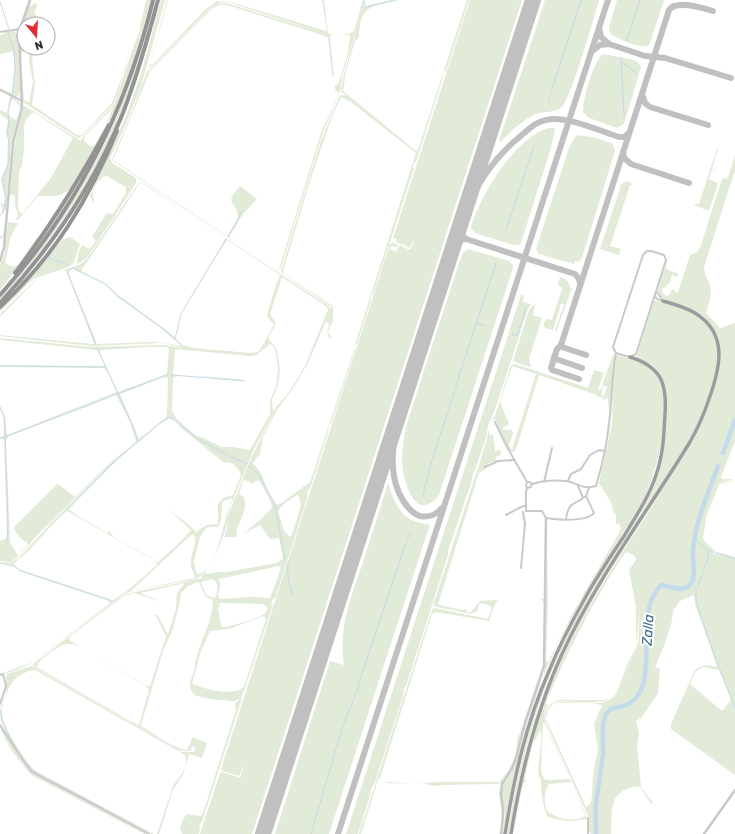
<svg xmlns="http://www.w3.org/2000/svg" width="735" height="834" font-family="Rubik,sans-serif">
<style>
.green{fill:#e2ead8;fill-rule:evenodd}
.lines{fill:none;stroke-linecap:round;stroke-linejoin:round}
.stream{stroke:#c4dbeb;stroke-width:1}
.river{stroke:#c4dbeb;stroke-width:4.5}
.taxiway{stroke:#c0c0c0;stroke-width:6}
.runway{stroke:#c0c0c0;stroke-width:16}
.minor{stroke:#c9c9c9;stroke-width:2}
.tertiary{stroke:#c9c9c9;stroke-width:2.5}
.trunk{stroke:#9c9c9c;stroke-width:3.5}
.motorway{stroke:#939393;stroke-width:4}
.labels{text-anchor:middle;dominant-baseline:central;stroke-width:4;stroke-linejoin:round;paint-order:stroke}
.water-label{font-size:14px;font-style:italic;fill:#396c8e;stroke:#fff}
</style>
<rect width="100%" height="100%" fill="#fff"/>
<g class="green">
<path d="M31 0 30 6 31 7 34 3H36L37 6 34 13 45 24H24C24 26 23 28 22 30 20 35 21 44 23 48H34L32 61 35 83 32 105 77 135H82L112 103 121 79 132 43 119 89 113 105 80 138H78L23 102 20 31ZM30 49 29 60 33 82 29 103 24 100 21 55 22 52Z"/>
<path d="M146 0H151L131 69 112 116 71 188C59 199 52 196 38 196L18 220H15L18 216 15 204V196L10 194 14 148 23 106H25L81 141V139L114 105 134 45 140 31V27ZM113 108 105 127 94 146H90L84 141 85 136ZM32 113H35L73 138 51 178 22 214 19 211 18 206 19 171 22 165 24 149V125L26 120Z"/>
<path d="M155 0H157C148 33 139 66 127 98 99 173 53 241 0 300V297C53 238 97 171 125 96 137 65 146 33 155 0Z"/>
<path d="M161 0H165L141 86 125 126 110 158 112 163 136 178V183L86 259 77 264 78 254 82 245 90 249 96 240 92 237 106 214 107 213 113 214 126 193V187L107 176C101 176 93 187 93 194 93 196 94 198 94 201L93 202 90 196 126 116 141 74Z"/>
<path d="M167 0H168L150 64 152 65 205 10 217 1 231 2 326 31H327L322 0H324L328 33C334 37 348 35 354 31L363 0H365L361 16 366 0V6L391 0H399C370 7 360 4 359 38L355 41 346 71 343 91 416 151 418 150 467 0H469L446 71H444L443 77 416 162H414L413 168H414L373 294H372L370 299 371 300 357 344H356L354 348 416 153 351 102 341 97 332 117 312 175 283 271 284 274 333 306V321L331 324 328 332 332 339C325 337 328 330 329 324L326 321 308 363 294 387 277 410 263 437 260 454 253 463 261 473 268 491 276 504H280L310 482 354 350H355L331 424H330L328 429H329L310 489H308L307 495 308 496 275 599H273L271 604 273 605 244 691 243 692 241 698H242L202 822H201L199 827 200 828 199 834H182L180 827 186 814 201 816 203 813 236 710 235 703 240 699H237L236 701C228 701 199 699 194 694 192 692 190 689 190 686 189 682 193 676 194 671 195 666 195 661 197 656 202 637 213 620 213 600L205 596 199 582 188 586 181 593 179 606 172 631 163 651 141 725V726C154 734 173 748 187 750L193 737 207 743 202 758 189 754 183 775 173 790 159 834H157C162 819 167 804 172 789 177 777 189 771 185 755L35 670C29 669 18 676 14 680 7 689 0 706 2 718 5 730 25 760 34 770L154 834H151L35 773C24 764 1 729 0 715 0 706 4 699 6 691 7 685 6 680 6 675L7 674 32 666 181 752H194L195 746 192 747 191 751H183L178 750 35 667 33 664 118 599 126 594 203 578 201 577 207 571 206 573 207 574 218 572H227L276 563 281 560 283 558 279 538 270 539 260 525 243 534 261 519 272 508 270 500 259 480 251 484 249 481 243 480 239 494 244 497C249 513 234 525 237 537H224L227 529 228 516 249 463 276 408 254 449 229 509C227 516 228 524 225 531 220 545 210 573 196 579L132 591 124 594 33 662C24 667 11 673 0 674L33 662 110 603 107 599 26 573 11 565 0 562 10 563 19 558 51 523 113 462 42 530 18 557 11 562 0 561V541L7 538 4 440 3 439H0V437L4 436V417L0 405 5 416 7 435 117 392 107 371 104 368 0 367V365L104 366 105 365 97 350 10 341 0 340V338L91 347 163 345 183 348 163 343 91 346 0 336V335L93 344 94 343 69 278 66 271 64 270 39 278 35 281 0 317 1 313 35 280 39 278 79 265 86 260 135 188 140 182 329 306V309L332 307 282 273 281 271 321 141 339 97 341 95 346 96 341 91 344 74 359 21 343 73 340 91 322 135 281 267 278 270 113 161 112 159 131 114 147 72 215 5 219 3H226L329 35 228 2H220L213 6 152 66 149 67ZM221 4 227 5 325 36 328 38 332 75 334 76 330 37 331 35H349L350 36 348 52 339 83 335 86V89L339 93 321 133 279 269H276L229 237 244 213 257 199 240 186C221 207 239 200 238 219L228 235H226L113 160 150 71 213 8ZM140 183H143L226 239 179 315 227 240 280 275 276 285 267 315 270 321 274 324 264 343 258 352 250 353 193 348 183 345 166 330 117 295 106 284 81 271ZM73 269 105 284 117 297 161 328 181 346 165 343 152 342 97 344 68 272 69 270ZM282 277 326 306 328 310 305 366 289 392 273 411 272 400 278 385 280 371 277 350 268 338 276 323 270 314ZM270 344 274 348 276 353 278 370 276 386 270 401V414L250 450 233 447H221L206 439 196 436 177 419 172 411 173 378C183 370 230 383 245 380L203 376 173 375 175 349 250 356 257 355ZM148 347H167L169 349 167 374 118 392 100 354V350ZM164 377 168 378 167 414 166 418 139 439 120 394ZM116 395 130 422 136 441 135 443 111 462 75 497 58 484 55 486 14 527C15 533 21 540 27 542L28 545 18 556 10 542 6 440 9 436 17 433ZM170 418 172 420 174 419 180 424 179 426 223 462C225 463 228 462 230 463 235 464 240 471 241 475L233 495 223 498 218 504V524L206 525 196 532 189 525 169 510 191 530 174 548 158 562 114 537 109 531 107 533 78 516 68 509 116 461 157 426ZM297 495H298L301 504 300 509 292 534 291 536H289L284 531 278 511 285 503ZM232 498V500C231 504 228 509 227 514 222 529 216 570 199 574L196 573 194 561 200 537 206 528 210 527H218L221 520 222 503 224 501ZM67 511 157 562V565L127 591 113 600 21 570 14 565 13 564C34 549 47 527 67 511ZM191 535H194C198 543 190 554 191 564 191 568 193 572 195 576L194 578 131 591ZM279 566 281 567 280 571 270 598 251 597 220 599 218 597 220 585 219 579ZM213 579C219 583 218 592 215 598L208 596 205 593 201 582ZM185 583 177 593 176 609 168 634 157 614 155 615 166 636 150 686H147L69 640 71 636 124 596 134 593 163 602 140 593ZM220 603 263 604 267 607C267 610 267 611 265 613 258 619 234 625 225 627H222L221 625 218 609ZM263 616 265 617 266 619 244 687C230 697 207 689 192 684L201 651 210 631 229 629ZM65 644H73L81 647 146 686 149 690 139 725 130 721 37 667C38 659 58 647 65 644Z"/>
<path d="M470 0H522L252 834H200L220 773 222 772 240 778 244 764 239 776 222 771 221 769 390 244 393 242 398 245 397 247 391 246 390 249 396 252 400 245 409 250 412 247 414 239 410 248 396 242V239L393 238Z"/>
<path d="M545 0H599C594 17 571 99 562 107 556 113 544 111 536 114 522 120 511 132 500 142L499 141Z"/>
<path d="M617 0H664L650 43 647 46C639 48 617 39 610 33L609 27Z"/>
<path d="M15 31 18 36 20 91 19 95 16 97 0 89V88L11 93 12 92 15 68 13 51 0 54V35L4 34 5 32Z"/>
<path d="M603 54 630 59 638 62 641 67 624 124 617 128 589 118 583 112C582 101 594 60 603 54Z"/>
<path d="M10 96 19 102 21 105 11 146 4 236 3 238 0 239V237L3 235 6 210 5 209 0 217 3 208 0 203 4 204 5 198 1 179 7 165 8 140 6 132 8 120 0 114V110L7 113ZM13 100C23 105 20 112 16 120L9 116 8 112 11 101Z"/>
<path d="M548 128H554L555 130 551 148 521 243 519 245H513L475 233 471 228V226C482 193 513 140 548 128Z"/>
<path d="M577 135 592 137 612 143 615 151 582 258 578 262 575 261 574 264 539 254 536 249 569 148 574 138Z"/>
<path d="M717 148H718L712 169 717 170H712L709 179 718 183 709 211 694 205 695 204H699Z"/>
<path d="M735 155V172L734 173 704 267C704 273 707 278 709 283 713 294 709 303 706 313L720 328 735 323V441L721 477 722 479H735L713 483 735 480 719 484 707 514 703 538 705 542 715 551 714 554 721 553 735 557V775L671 729V724L694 672C700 664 707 665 716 667L717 666 695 604 694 595 680 601 673 611 672 621 664 646 655 667 660 669 658 693 642 717 636 721 639 733 637 745 641 787 653 803 651 804 640 787C635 786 631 787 627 789 608 796 612 817 611 834H591L589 832V823L588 816 550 732C546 720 540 709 555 702L602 703 615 697 638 644 640 606 636 648 615 696C605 706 570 701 555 701 542 705 544 716 547 727L587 819C571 822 562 822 547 816 542 803 541 792 541 780 533 771 545 744 540 730L536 739 533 742 525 776 526 782 523 783 513 834C520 791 529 748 543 707 562 649 594 597 627 545 649 511 671 477 692 443 710 409 735 346 703 316 698 313 692 310 687 307 679 304 667 303 661 297 659 295 658 292 658 289L671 248 666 267 668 270 673 272 672 275 674 272 679 274 677 277 672 275 669 284H667L666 287 663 288 662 292 665 295 667 296 670 294 672 289 675 290 674 292H678L690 255 697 252 700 248 722 179 728 178ZM627 552 635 556 636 560 629 570 636 607V647L627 665 616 693 611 699 605 700H558L554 701 547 705 546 703C567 651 593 602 624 554ZM703 667 719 670 731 700 722 711 690 684C693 677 695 670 703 667ZM554 703H591L602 705 594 724 598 750 593 773 592 795 591 803 586 807 546 719 548 709ZM544 722 569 778 568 779 549 780 544 779 541 770 543 723ZM571 782 586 815C574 824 558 819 547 811 544 801 543 794 549 784Z"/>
<path d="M626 181 632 183V185H630L610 246 621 249 619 255 600 249 619 192 621 185Z"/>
<path d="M8 222 18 223 10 239 5 263C10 266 12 268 18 265L37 237 38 239 15 271 0 290V265L5 253Z"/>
<path d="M70 237 80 244 73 264 68 267 33 279 0 312V309L28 281 62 240Z"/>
<path d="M468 249 509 261 513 265V268L439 495C415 525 403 481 402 461 402 448 404 436 407 423L460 260 463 253Z"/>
<path d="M560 277 566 279V281H568V284L570 285V288H572L556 332 555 331 563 307 565 304H561L553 330 545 328 543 325 546 319 552 320 562 289 558 284Z"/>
<path d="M521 295H524L523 302 531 304 528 309 493 415 488 425 486 438 475 470 473 473 472 480 448 551V555L406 686 404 688 403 696 375 782 371 790V792L358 834H346Z"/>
<path d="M654 301H657C669 305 683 307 694 314 725 335 719 363 709 393 704 410 697 426 689 441 663 482 638 523 612 565 591 599 568 633 552 670 530 723 519 778 509 834H507C517 778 528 722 551 670 575 613 610 561 643 509 647 501 652 493 655 484 664 458 675 394 658 371 653 364 645 361 637 358V355Z"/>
<path d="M533 305 535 306 533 315 542 318 529 359 531 367H529L513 361 529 310Z"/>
<path d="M613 355H615C611 386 610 417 605 448L609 413 608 398 602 400 603 398 599 396 598 399 597 395 539 375 517 446 514 453 513 451 510 452 495 419 490 423 495 416 511 365 515 364 588 388 594 370 604 373 598 389 600 390 602 387 603 388 601 395 604 396 607 387 602 385ZM512 366 536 374 512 450 509 445 513 434 511 429 507 431 506 429 503 430 502 428 509 424 500 402Z"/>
<path d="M618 355C629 359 645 361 653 371 674 394 660 460 649 487 640 509 625 529 613 549 589 587 566 625 548 665 525 719 513 776 503 834H502L505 815 502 796V786L515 765 534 697 544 673 545 665 547 538 548 602 546 659 547 662H548L571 616 619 533 621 527 618 523 616 525V516L615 513 614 514 611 502 599 483 612 424 613 384 616 356Z"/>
<path d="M488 430 490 435H493L495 448V451L501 450V454L499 455V456L495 457 497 461 491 462 486 465V469L479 473 438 604 440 605 462 610 467 609V612H471L480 601 498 600 495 604 489 621 436 612 432 614 380 778 378 780 361 834H359L432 610 434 608 488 619 492 608 489 605 480 603 477 611 471 614 433 606 487 440Z"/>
<path d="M388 483C395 506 404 524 430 524L329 834H275L330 661 344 665C338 628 351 597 363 562 371 536 380 510 388 483Z"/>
<path d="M540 599H544L543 670 531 700 513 763 501 783 435 784 497 783 499 784 503 811 500 834 502 815 499 793 500 786 498 784 440 785 435 786 425 784 384 783 388 782 419 784 435 782H499L501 780C510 770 519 752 517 738L519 735 543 667 544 604 543 601Z"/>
<path d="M0 725 24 765 31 773 146 834H144L33 776C24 769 0 736 0 725Z"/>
</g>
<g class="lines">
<g class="stream">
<path d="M0 2 9 29"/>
<path d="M362 8 364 0"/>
<path d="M364 8 394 0"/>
<path d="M8 32 14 52 15 69 12 95"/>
<path d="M627 40 640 0"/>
<path d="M621 57 624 115"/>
<path d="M622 62 636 73"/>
<path d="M548 102 581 0"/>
<path d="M0 216 4 211 6 198 2 181 9 162V144L7 130 9 125 8 112 11 97"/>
<path d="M506 230 534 146"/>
<path d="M228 237 243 210"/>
<path d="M49 258 69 265"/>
<path d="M476 323 485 326"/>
<path d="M512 334 517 336 526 308"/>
<path d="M96 345 68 274 69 270 73 268 107 285 117 295 166 331 175 339 181 314 226 239"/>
<path d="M97 348 132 424 138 442 161 422 170 417 202 442H204L225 454 247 464"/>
<path d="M0 366 106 367"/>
<path d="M172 375 245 381"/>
<path d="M0 407 4 417 5 437 167 375"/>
<path d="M0 439 5 437 8 523 7 545"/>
<path d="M248 465 259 475 275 505 285 560"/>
<path d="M422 498 432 460 496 263"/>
<path d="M67 510 115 461 137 442"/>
<path d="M694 536 705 549 712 552"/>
<path d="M715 552 735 559"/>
<path d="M288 562C287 572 288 586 294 596"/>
<path d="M0 563 14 566 21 571 111 601"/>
<path d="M697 589 708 558V550"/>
<path d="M696 591V599L698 608 719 668"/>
<path d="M720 670 735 707"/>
<path d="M1 711C1 726 24 765 36 773"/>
<path d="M53 782 103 808"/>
<path d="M311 834 343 725 358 689 359 682 406 543 410 533"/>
</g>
<g class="river">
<path d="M723 453 735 420"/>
<path d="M596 834C596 824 595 813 596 803 598 787 601 771 603 755 604 744 600 722 607 713 610 707 617 708 623 706 633 704 640 694 643 685 652 653 637 610 661 585 670 586 681 593 690 585 697 578 692 561 693 551 695 522 708 494 718 466"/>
</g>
<g class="taxiway">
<path d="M599 28 601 37 609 44"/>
<path d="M591 52 600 45 609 44 645 56 665 58 731 78"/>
<path d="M642 94 645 103 650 107 708 125"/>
<path d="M623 152 624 158 631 164 689 183"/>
<path d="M452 250C455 243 458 239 466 239"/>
<path d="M580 283 579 279 575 274 466 239C455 231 463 219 467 209 479 179 498 154 523 134 530 128 536 122 546 120 565 115 600 131 619 137H624L629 133"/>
<path d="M561 345 562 347 586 355"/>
<path d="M554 357 556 359 582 368"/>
<path d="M579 379 552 370 551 368 557 349 561 345 669 10C676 0 700 7 713 11"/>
<path d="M401 409C393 439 386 475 404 502 408 508 413 514 420 516 429 518 437 514 442 508"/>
<path d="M338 834 608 0"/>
</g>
<path class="runway" d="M263 834 533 0"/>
<g class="minor">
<path d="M0 32 20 29"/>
<path d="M0 90 22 101"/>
<path d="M647 251H651L664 255 666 260 636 354 630 357 616 353 613 347 643 255Z"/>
<path d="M657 292 663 301"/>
<path d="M655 296 657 299 662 301"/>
<path d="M495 422 507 447 527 482"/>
<path d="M485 467 498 461 514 460"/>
<path d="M568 481 571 474 581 469 590 455 599 450 605 451"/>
<path d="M544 482 552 448"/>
<path d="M532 484C542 481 555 480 566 481 579 483 580 490 596 486 603 463 608 439 610 415 612 394 612 374 616 353"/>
<path d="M578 486 583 498"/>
<path d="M527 488 531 487 532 484 530 482H527L526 485 527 488 526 492V511H542L546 518C557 520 587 522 594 513L586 496 589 488"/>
<path d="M506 515 521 507 525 506"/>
<path d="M566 519C569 500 574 506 586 496"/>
<path d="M521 568 525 524 523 512"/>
<path d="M0 675 3 674 6 686 0 704"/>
<path d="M0 725 26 765 32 772 149 834"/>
<path d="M588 818V834"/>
</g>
<g class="tertiary">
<path d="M0 261 4 248 13 143 22 107 19 32 30 0"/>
<path d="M501 834 503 817V808L501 795 502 784 512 768 515 761 526 720 544 666 546 518"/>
<path d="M704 834 735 790"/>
</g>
<g class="trunk">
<path d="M505 834C514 778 526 723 549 671 559 646 571 623 584 600 596 578 610 557 624 536 636 516 649 497 656 475 663 455 664 435 665 415 667 384 662 367 630 357"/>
<path d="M511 834C521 772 536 711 562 654 596 580 648 511 690 442 698 428 704 414 709 399 720 368 729 334 695 313 685 307 674 304 663 301"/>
</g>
<g class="motorway">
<path d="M15 273C50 227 81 177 109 125"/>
<path d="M0 295C77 209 126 111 153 0"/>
<path d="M0 303C51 248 95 182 123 113 137 76 148 38 158 0"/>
<path d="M0 307C54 256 89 200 117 131"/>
</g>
</g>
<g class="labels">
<g class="water-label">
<text transform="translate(648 630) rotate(-86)">Zalla</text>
</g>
</g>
<g transform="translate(36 36) rotate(162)"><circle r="19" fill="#ffffff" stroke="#ababab"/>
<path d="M0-3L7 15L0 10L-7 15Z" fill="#e72934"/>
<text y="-6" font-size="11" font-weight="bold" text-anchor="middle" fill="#2c2c2c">N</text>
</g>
</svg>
